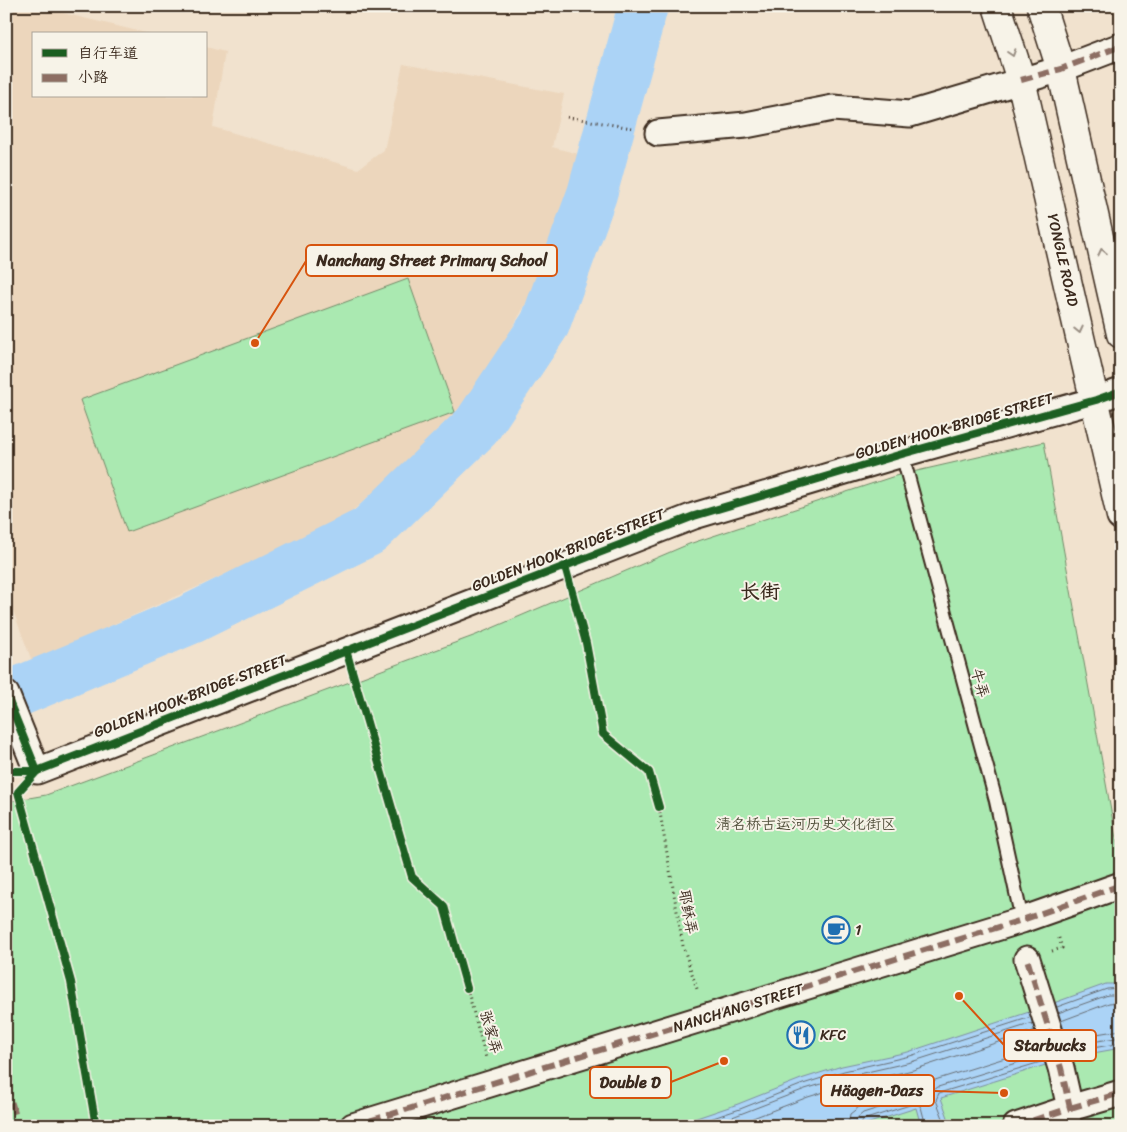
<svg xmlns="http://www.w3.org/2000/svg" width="1127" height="1132" font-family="Sriracha,'LXGW WenKai TC',sans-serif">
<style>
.built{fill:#ecd6bc}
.green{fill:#aae9b1;stroke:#728a68}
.water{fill:#abd3f6;stroke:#7e8fa0}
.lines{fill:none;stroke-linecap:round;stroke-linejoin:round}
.shore{stroke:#686e74;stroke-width:1}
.river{stroke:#abd3f6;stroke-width:50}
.lane-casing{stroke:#3b2a1e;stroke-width:16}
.street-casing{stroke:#3b2a1e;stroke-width:29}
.secondary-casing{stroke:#3b2a1e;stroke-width:31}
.path{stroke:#3b2a1e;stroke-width:3;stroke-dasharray:1 4;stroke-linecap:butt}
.lane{stroke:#f7f3e8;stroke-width:12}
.street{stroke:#f7f3e8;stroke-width:25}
.secondary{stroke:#f7f3e8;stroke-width:28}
.quiet{stroke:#8d6e63;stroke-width:6;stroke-dasharray:12 6;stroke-linecap:butt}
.cycleway-casing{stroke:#f7f3e8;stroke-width:11}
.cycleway{stroke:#1b5e20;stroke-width:8}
.oneway{stroke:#998e83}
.labels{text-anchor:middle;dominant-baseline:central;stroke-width:4;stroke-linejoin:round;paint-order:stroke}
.street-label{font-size:15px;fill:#3b2a1e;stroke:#f7f3e8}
.park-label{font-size:15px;fill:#51503b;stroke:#f7f3e8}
.poi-label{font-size:15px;fill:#3b2a1e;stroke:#f7f3e8;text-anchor:start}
.district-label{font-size:20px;font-weight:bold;fill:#3b2a1e;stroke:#f7f3e8}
.leader{fill:none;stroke:#d7540e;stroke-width:2}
.callout-dot{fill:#d7540e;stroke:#f7f3e8;stroke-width:2}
.callout{fill:#f7f3e8;stroke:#d7540e;stroke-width:2}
.callout-label{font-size:16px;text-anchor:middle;font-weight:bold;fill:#3b2a1e}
</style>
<rect width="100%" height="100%" fill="#f1e2ce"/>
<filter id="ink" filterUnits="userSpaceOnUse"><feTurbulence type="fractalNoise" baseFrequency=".02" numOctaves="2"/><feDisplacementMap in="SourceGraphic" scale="10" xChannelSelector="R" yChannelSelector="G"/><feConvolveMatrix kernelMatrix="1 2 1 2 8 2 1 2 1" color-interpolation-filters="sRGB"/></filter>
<g filter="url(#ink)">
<path class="built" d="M6 6H34L150 34H34V96H206V47L225 52 213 127 358 169 384 150 403 64 564 94 552 147 586 156 565 221 531 295 476 392 384 483 338 524 112 625 33 664 6 592Z"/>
<g class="green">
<path d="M408 279 455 412 127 532 80 400Z"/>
<path d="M1044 442 1121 866V1126H6V802L46 795 476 635 689 544 895 476Z"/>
</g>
<path class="water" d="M1106 984H1121V1048L1071 1057 941 1098 951 1126H921L916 1108 860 1126H673L738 1104 801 1079 842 1066 908 1052 1029 1012Z"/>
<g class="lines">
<g class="shore">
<path d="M1057 1007 1107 989 1121 988"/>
<path d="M1058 1013 1108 995H1121"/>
<path d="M1061 1021 1109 1003 1121 1002"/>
<path d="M1066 1039 1121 1030"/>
<path d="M1069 1046 1121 1037"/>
<path d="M1071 1052 1121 1043"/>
<path d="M689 1126 740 1109 803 1084 844 1071 910 1056 1031 1017"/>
<path d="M709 1126 805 1089 845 1077 911 1062 1033 1023"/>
<path d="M732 1126 808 1097 847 1085 913 1070 1035 1030"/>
<path d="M848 1126 850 1114 859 1107 910 1090H923L929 1084 935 1080 1040 1047"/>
<path d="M855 1126 857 1118 863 1113 913 1097 919 1098 928 1102 931 1092 938 1087 1042 1055"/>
<path d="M862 1126V1121L866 1119 916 1103 921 1107 926 1126"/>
<path d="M946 1126 936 1100 939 1093 1044 1061"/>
</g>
<path class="river" d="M6 697 191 619 369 531 477 426 545 324 592 194 643 6"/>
<g class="lane-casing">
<g id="lane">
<path d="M902 454 996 801 1022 920"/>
<path d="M1070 1108 1076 1126"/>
</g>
</g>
<g class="street-casing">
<g id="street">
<path d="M658 133 746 125 833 108 910 114 1061 69 1121 46"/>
<path d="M6 694 37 771 694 516 902 454 1096 400 1121 391"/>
<path d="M1070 1108 1121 1093"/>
<path d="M353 1126 1022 920 1121 885"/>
<path d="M1016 1126 1070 1108 1061 1068 1027 959"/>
</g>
</g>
<g class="secondary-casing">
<g id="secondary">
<path d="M997 6 1021 80 1121 516"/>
<path d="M1041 6 1061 69 1121 334"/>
</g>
</g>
<g class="path">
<path d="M567 117 632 128"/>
<path d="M659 807 683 946 698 992"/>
<path d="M1052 951 1062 948 1058 935"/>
<path d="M467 988 486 1058"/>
</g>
<use href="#lane" class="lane"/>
<use href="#street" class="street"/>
<use href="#secondary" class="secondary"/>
<g class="quiet">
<path d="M1021 80 1061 69 1121 46"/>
<path d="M6 1085 19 1126"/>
<path d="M1070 1108 1121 1093"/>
<path d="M353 1126 1022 920 1121 885"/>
<path d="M1016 1126 1070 1108 1061 1068 1027 959"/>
</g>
<g class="cycleway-casing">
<g id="cycleway">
<path d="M565 566 586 643 603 734 649 772 659 807"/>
<path d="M346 650 412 877 444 906 467 988"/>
<path d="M6 694 37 771"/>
<path d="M6 771H37L694 516 902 454 1096 400 1121 391"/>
<path d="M37 771 18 792 71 982 96 1126"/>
</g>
</g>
<use href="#cycleway" class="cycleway"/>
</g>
<defs><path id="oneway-chevron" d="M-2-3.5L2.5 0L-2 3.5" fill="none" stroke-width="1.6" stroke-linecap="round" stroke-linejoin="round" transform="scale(1.25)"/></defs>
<g class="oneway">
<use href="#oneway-chevron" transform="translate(1012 53) rotate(72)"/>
<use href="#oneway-chevron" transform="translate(1102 252) rotate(-103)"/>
<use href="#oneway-chevron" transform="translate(1079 330) rotate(77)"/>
</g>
</g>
<defs>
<g id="cafe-ring" transform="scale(1.4375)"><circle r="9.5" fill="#f7f3e8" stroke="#1f6fb2" stroke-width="1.5"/><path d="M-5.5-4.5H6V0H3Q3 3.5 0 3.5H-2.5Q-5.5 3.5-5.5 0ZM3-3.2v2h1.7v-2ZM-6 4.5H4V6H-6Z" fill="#1f6fb2"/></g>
<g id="restaurant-ring" transform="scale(1.4375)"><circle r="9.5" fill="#f7f3e8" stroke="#1f6fb2" stroke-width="1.5"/><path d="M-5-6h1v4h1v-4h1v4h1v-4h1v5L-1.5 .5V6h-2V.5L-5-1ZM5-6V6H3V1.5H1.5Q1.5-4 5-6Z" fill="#1f6fb2"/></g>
</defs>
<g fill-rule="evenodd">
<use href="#cafe-ring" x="836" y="930"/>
<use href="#restaurant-ring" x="801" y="1035"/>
</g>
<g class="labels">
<g class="street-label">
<text transform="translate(1063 260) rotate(77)">YONGLE ROAD</text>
<text transform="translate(954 426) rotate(-16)">GOLDEN HOOK BRIDGE STREET</text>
<text transform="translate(568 550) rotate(-21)">GOLDEN HOOK BRIDGE STREET</text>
<text transform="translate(980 683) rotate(75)">牛弄</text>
<text transform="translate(190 696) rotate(-21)">GOLDEN HOOK BRIDGE STREET</text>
<text transform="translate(688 912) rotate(80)">耶稣弄</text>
<text transform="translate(738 1008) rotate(-17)">NANCHANG STREET</text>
<text transform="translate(491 1032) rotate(74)">张家弄</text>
</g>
<g class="park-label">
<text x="806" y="824">清名桥古运河历史文化街区</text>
</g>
<g class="poi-label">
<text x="855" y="930">1</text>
<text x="820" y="1035">KFC</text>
</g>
<g class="district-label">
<text x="760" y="591">长街</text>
</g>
</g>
<path class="leader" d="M255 343L306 261M959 996L1004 1045M724 1061L671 1082M1004 1093L934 1091"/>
<g class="callout-dot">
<circle cx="255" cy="343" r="5"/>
<circle cx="959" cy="996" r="5"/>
<circle cx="724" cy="1061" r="5"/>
<circle cx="1004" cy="1093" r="5"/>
</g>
<g class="callout">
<rect x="306" y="245" width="251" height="31" rx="5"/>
<rect x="1004" y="1030" width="92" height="31" rx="5"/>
<rect x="590" y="1067" width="81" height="31" rx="5"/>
<rect x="821" y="1075" width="113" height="31" rx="5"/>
</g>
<g class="callout-label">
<text x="432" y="266">Nanchang Street Primary School</text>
<text x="1050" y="1051">Starbucks</text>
<text x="630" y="1088">Double D</text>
<text x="877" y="1096">Häagen-Dazs</text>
</g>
<rect width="1127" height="1132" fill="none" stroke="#f7f3e8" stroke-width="25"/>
<rect x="12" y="12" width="1102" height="1107" fill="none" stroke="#3b2a1e" stroke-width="2" filter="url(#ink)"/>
<rect x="32" y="32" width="175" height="65" fill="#f7f3e8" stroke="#aca397"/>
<rect x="42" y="49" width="25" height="8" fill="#1b5e20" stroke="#aca397"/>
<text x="78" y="58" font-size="15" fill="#3b2a1e">自行车道</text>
<rect x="42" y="74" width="25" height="8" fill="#8d6e63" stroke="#aca397"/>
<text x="78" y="82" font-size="15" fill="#3b2a1e">小路</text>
</svg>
